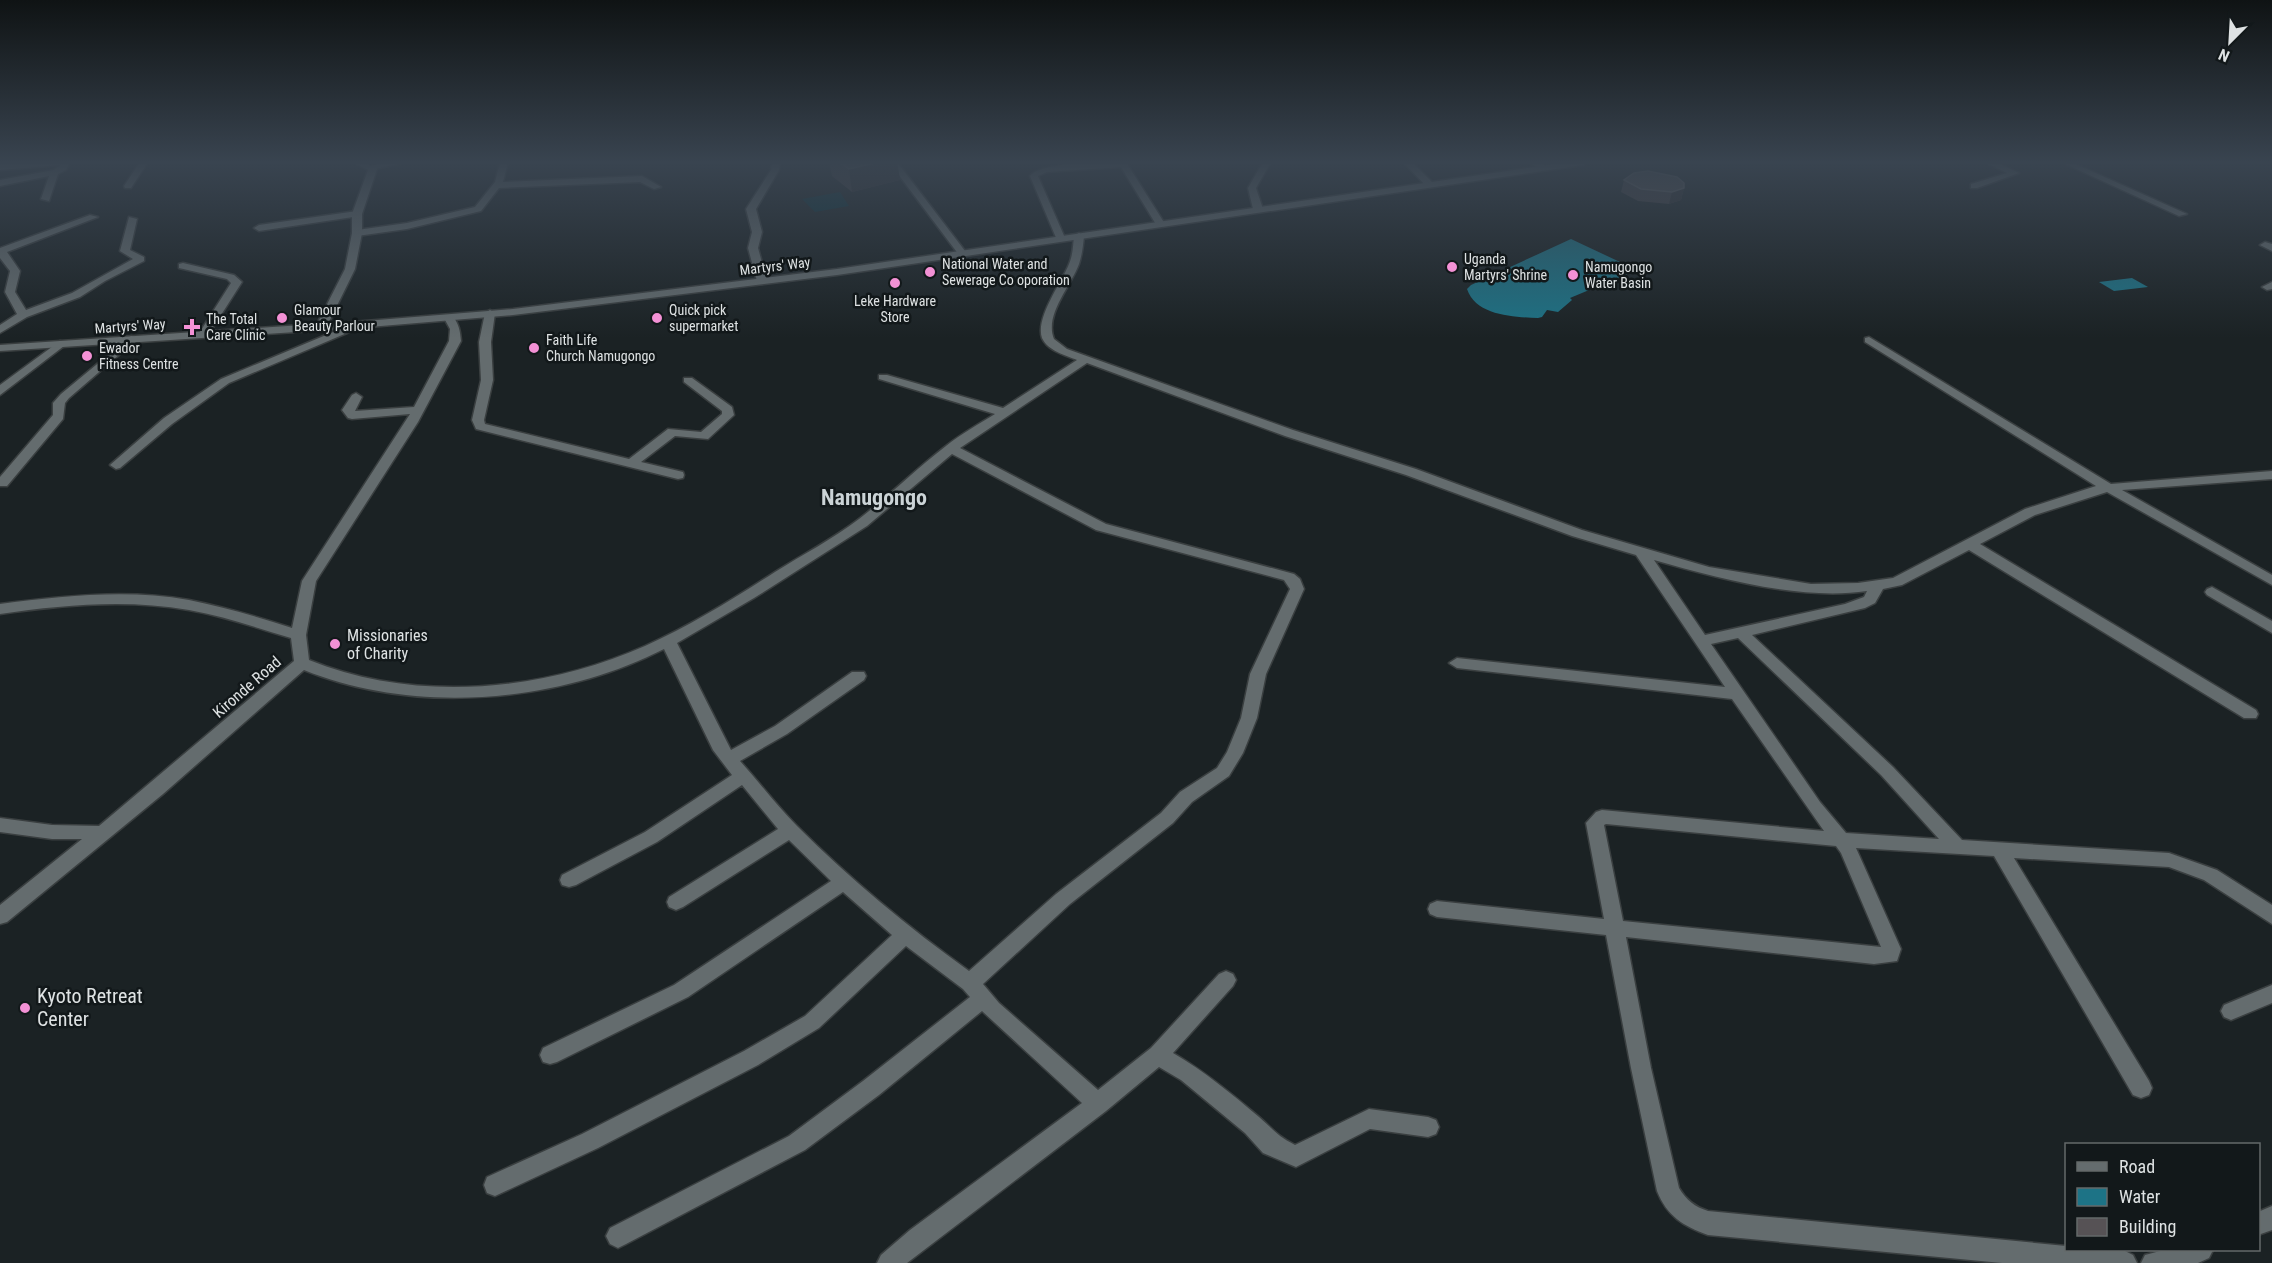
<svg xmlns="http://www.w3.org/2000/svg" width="2272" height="1263" font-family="'Roboto Condensed',sans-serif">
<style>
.green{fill:#06313b}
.water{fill:#1d7386}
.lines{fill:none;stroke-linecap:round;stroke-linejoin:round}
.street-casing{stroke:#3a3f40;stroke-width:3}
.secondary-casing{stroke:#3a3f40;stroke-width:3}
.street{fill:#646c6e;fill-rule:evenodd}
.secondary{fill:#646c6e;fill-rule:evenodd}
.wall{fill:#454044}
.shaded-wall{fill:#2e2d30}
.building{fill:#565255;stroke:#6b686b;stroke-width:1.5}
.poi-dot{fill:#f391d5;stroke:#12181a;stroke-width:2}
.labels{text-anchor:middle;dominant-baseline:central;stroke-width:5;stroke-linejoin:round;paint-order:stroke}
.far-poi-label{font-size:14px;fill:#dee2e3;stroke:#12181a;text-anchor:start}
.far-street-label{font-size:14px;fill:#dee2e3;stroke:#12181a}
.poi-label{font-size:16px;fill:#dee2e3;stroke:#12181a;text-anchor:start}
.street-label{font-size:16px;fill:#dee2e3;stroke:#12181a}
.near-poi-label{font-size:20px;fill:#dee2e3;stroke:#12181a;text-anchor:start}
.district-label{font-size:22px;font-weight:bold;fill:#cbd3d6;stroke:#12181a}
</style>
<rect width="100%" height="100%" fill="#1b2224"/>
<path class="green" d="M840 192 849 206 815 212 802 199Z"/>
<g class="water">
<path d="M1571 239 1637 270 1570 298 1572 300 1558 312 1547 310 1542 317 1538 318C1514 317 1476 316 1467 289L1471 285Z"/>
<path d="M2132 278 2148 287 2114 291 2099 282Z"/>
</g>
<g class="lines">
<g class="street-casing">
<g id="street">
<path d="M35 162H70L66 170 58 174 49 201 41 199 49 176 0 186V180L54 170 60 165 0 170V164Z"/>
<path d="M140 162H148L131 188H125L124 186Z"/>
<path d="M388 162H407L370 170 366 167Z"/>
<path d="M500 162H508L503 182 642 176 661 187 654 189 640 182 499 188 481 211 407 229 357 236 352 233 357 230 407 223 475 207 495 182Z"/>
<path d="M772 162H780L779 170 756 209 762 232 758 248 767 281 762 284 757 281 748 248 752 232 746 209 771 170Z"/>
<path d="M889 162H897L965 251V255H959Z"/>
<path d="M1126 162 1165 224 1163 226H1157L1121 167 1047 172 1038 176 1065 238 1057 240 1030 176C1039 162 1108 161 1126 162Z"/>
<path d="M1263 162H1271L1256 188 1263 209 1258 212 1253 209 1248 188Z"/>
<path d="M1403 162H1412L1432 182V186H1426Z"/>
<path d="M1529 162H1539L1547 167 1540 169Z"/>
<path d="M1985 162H1996L2019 173 1977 188H1971V184L2007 173Z"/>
<path d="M2061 162H2071L2187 214 2179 216Z"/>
<path d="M357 211 362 214 360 216 259 231 254 228 259 225Z"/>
<path d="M90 215 98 217 7 252 20 271 15 292 26 310 72 293 133 259 120 251 129 217 137 219 130 250 144 257V261L105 281 80 297 27 317 0 333V325L17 314 5 292 10 271 0 258V248Z"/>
<path d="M1079 233 1084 236C1083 246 1082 255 1079 264 1071 286 1044 315 1054 339L1067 349 1293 430 1416 469 1582 530 1709 567 1811 584 1858 583 1893 578 2025 509 2096 486 1865 342V338L1869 337 2111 484 2272 471V479L2122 490 2272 575V585L2107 492 2035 515 1980 544 2256 710 2258 714 2256 718H2244L1969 550 1902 585 1883 589 1875 603 1865 608 1752 635 1893 767 1962 840 2169 853 2217 870 2272 905V924L2204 880 2169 867 2014 858 2149 1081 2152 1088 2149 1095 2141 1098 2133 1095 1994 856 1856 848 1901 949 1897 961 1874 964 1626 937 1651 1068 1679 1188C1686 1200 1695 1207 1708 1211L2066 1246V1250L2125 1251 2133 1255 2137 1263H2002L1708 1235C1683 1226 1667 1216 1657 1191L1631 1068 1606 935 1437 917 1430 914 1428 909 1430 904 1437 901 1604 919 1586 823 1596 812 1602 810 1824 831 1732 699 1457 668 1449 663 1457 658 1725 687 1636 555 1572 536 1406 475 1285 436 1087 363 960 448 1106 524 1294 574 1300 579 1304 589 1266 674 1257 718 1243 753 1229 776 1192 802 1173 823 1070 904 983 984 999 1003 1098 1090 1151 1048 1219 974 1226 971 1233 974 1236 980 1233 986 1173 1053C1204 1071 1232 1094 1259 1117 1274 1130 1277 1136 1295 1145L1369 1109 1428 1117 1436 1120 1439 1127 1436 1134 1428 1137 1370 1129 1296 1167 1263 1153 1245 1133 1181 1080 1159 1067 1106 1111 907 1263H877L881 1255 910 1230 1082 1103 982 1011 879 1095 805 1150 626 1244 618 1248 610 1244 606 1236 610 1228 789 1136 863 1081 970 997 963 989 906 946 819 1028 758 1065 598 1148 495 1196 487 1193 484 1185 487 1177 582 1134 744 1051 805 1016 892 935 843 892 688 997 557 1062 550 1064 543 1062 540 1055 543 1048 674 985 831 881 789 840 683 907 676 910 669 907 667 902 669 897 778 829 742 785 657 842 576 885 569 887 562 885 560 880 562 875 645 832 732 775 713 750 664 649C558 703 415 715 304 670L163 794 7 922 0 924V905L82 839H52L0 832V818L52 825 99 826 294 661 291 638C257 628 224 616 189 610 126 599 62 605 0 614V604C62 596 127 589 189 600 224 607 258 617 292 628L302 581 410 414 352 419 348 418 342 410 352 395 356 393 362 397 355 411 414 407 449 341 450 329 444 318 445 316H453C459 325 460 330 461 341L418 422 316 581 306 635 309 660C415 703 541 692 645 646 690 626 733 599 775 572 802 555 833 539 859 519 889 496 916 469 946 446 961 434 979 424 995 414L879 379V375H887L1003 408 1077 360C1065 355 1048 351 1042 338 1035 318 1062 282 1069 264 1073 255 1073 245 1074 236ZM952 454 1096 530 1284 580 1290 589 1250 674 1241 718 1227 752 1217 768 1180 792 1161 813 1056 894 969 971C908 927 851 880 797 826 777 806 759 782 740 761L787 734 864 680 866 676 864 672H852L775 726 731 750 677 643 754 598 867 526ZM1654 560C1717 578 1801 601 1867 591L1864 597 1845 604 1705 635ZM1738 638 1881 775 1939 839 1846 833 1820 802 1711 644ZM1606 824 1836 846 1841 853 1881 947 1623 921 1604 825Z"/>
<path d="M2265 242 2272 244V251L2260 245Z"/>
<path d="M183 263 234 275 242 282 207 337H199L198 335 231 283 227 279 179 268V264Z"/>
<path d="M2272 282V289L2267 290 2262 287Z"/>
<path d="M490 310 495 313 491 342 493 380 484 420 485 424 629 459 668 429 701 432 722 414V411L684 382V378H692L732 407 734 415 708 439 675 436 641 462 683 472 684 475 683 478 678 479 476 429 472 420 481 380 479 342 485 313Z"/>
<path d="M357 322 362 325 361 327 229 383 172 424 120 468 116 469 110 465 164 418 221 379Z"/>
<path d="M131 336 135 337V341L69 398 65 403 63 419 7 486H0V477L53 415V403L61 394Z"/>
<path d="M60 341 64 342V346L0 395V385Z"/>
<path d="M2212 587 2272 621V633L2207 595 2205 592 2207 589Z"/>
<path d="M2272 985V1003L2231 1020 2224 1017 2221 1011 2224 1005Z"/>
<path d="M2272 1206V1230L2258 1235V1212Z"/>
<path d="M2164 1250H2213L2209 1258 2198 1263H2141L2145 1255Z"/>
</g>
</g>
<g class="secondary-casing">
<path id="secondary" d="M353 162H363L377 169 362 214V233L355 269 328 324 513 309 837 269 1568 162H1587L1583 165 837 275 513 315 357 328 0 351V345L317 324 345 269 352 233V214L368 170Z"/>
</g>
<use href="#street" class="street"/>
<use href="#secondary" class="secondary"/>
</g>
<g class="wall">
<path d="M829 162H897L900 180 852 192 832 176Z"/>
<path d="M1624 180 1684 188 1681 200 1669 204 1638 201 1621 192Z"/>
</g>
<g class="shaded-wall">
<path d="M879 162H897L900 180 852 192 849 169Z"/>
<path d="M1684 188 1681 200 1669 204 1672 192Z"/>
</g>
<g class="building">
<path d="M839 162H879L849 169Z"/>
<path d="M1648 171 1677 177 1684 183V188L1672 192 1641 189 1624 180 1634 173Z"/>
</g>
<linearGradient id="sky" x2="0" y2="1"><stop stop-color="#0f1314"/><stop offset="0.48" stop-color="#394450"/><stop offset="1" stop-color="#394450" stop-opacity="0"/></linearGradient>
<rect width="2272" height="338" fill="url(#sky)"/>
<g class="poi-dot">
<circle cx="1452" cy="267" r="6"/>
<circle cx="930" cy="272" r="6"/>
<circle cx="1573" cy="275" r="6"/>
<circle cx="895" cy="283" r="6"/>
<circle cx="282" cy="318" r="6"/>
<circle cx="657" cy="318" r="6"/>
<path d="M189 318h6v6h6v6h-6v6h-6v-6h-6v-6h6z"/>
<circle cx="534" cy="348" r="6"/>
<circle cx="87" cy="356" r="6"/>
<circle cx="335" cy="644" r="6"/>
<circle cx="25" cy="1008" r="6"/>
</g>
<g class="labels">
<g class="far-poi-label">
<text x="1464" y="259">Uganda<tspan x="1464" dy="16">Martyrs' Shrine</tspan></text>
<text x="942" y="264">National Water and<tspan x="942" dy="16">Sewerage Co oporation</tspan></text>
<text x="1585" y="267">Namugongo<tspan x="1585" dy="16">Water Basin</tspan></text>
<text x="895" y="301" text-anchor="middle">Leke Hardware<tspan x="895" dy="16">Store</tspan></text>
<text x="294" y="310">Glamour<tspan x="294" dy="16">Beauty Parlour</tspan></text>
<text x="669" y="310">Quick pick<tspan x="669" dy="16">supermarket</tspan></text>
<text x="206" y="319">The Total<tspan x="206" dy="16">Care Clinic</tspan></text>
<text x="546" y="340">Faith Life<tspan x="546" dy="16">Church Namugongo</tspan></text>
<text x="99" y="348">Ewador<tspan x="99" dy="16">Fitness Centre</tspan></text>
</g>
<g class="far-street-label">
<text transform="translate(775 266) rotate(-7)">Martyrs' Way</text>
<text transform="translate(130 326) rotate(-4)">Martyrs' Way</text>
</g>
<g class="poi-label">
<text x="347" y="635">Missionaries<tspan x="347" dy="18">of Charity</tspan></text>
</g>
<g class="street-label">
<text transform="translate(247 687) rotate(-41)">Kironde Road</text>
</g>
<g class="near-poi-label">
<text x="37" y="996">Kyoto Retreat<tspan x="37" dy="23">Center</tspan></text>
</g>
<g class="district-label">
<text x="874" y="497">Namugongo</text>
</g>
</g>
<rect x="2065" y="1143" width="195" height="108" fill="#12181a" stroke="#64696a" stroke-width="1.5"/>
<rect x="2077" y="1162" width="30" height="9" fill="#646c6e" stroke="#64696a" stroke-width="1.5"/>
<text x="2119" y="1173" font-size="18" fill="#dee2e3">Road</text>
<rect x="2077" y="1188" width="30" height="18" fill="#1d7386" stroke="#64696a" stroke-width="1.5"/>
<text x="2119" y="1203" font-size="18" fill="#dee2e3">Water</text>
<rect x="2077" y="1218" width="30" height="18" fill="#565255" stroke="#64696a" stroke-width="1.5"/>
<text x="2119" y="1233" font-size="18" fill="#dee2e3">Building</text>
<g transform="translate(2230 42) rotate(204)" stroke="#12181a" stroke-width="4.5" paint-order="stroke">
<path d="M0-4.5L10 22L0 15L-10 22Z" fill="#dee2e3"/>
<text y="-9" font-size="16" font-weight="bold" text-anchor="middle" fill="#dee2e3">N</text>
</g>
</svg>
